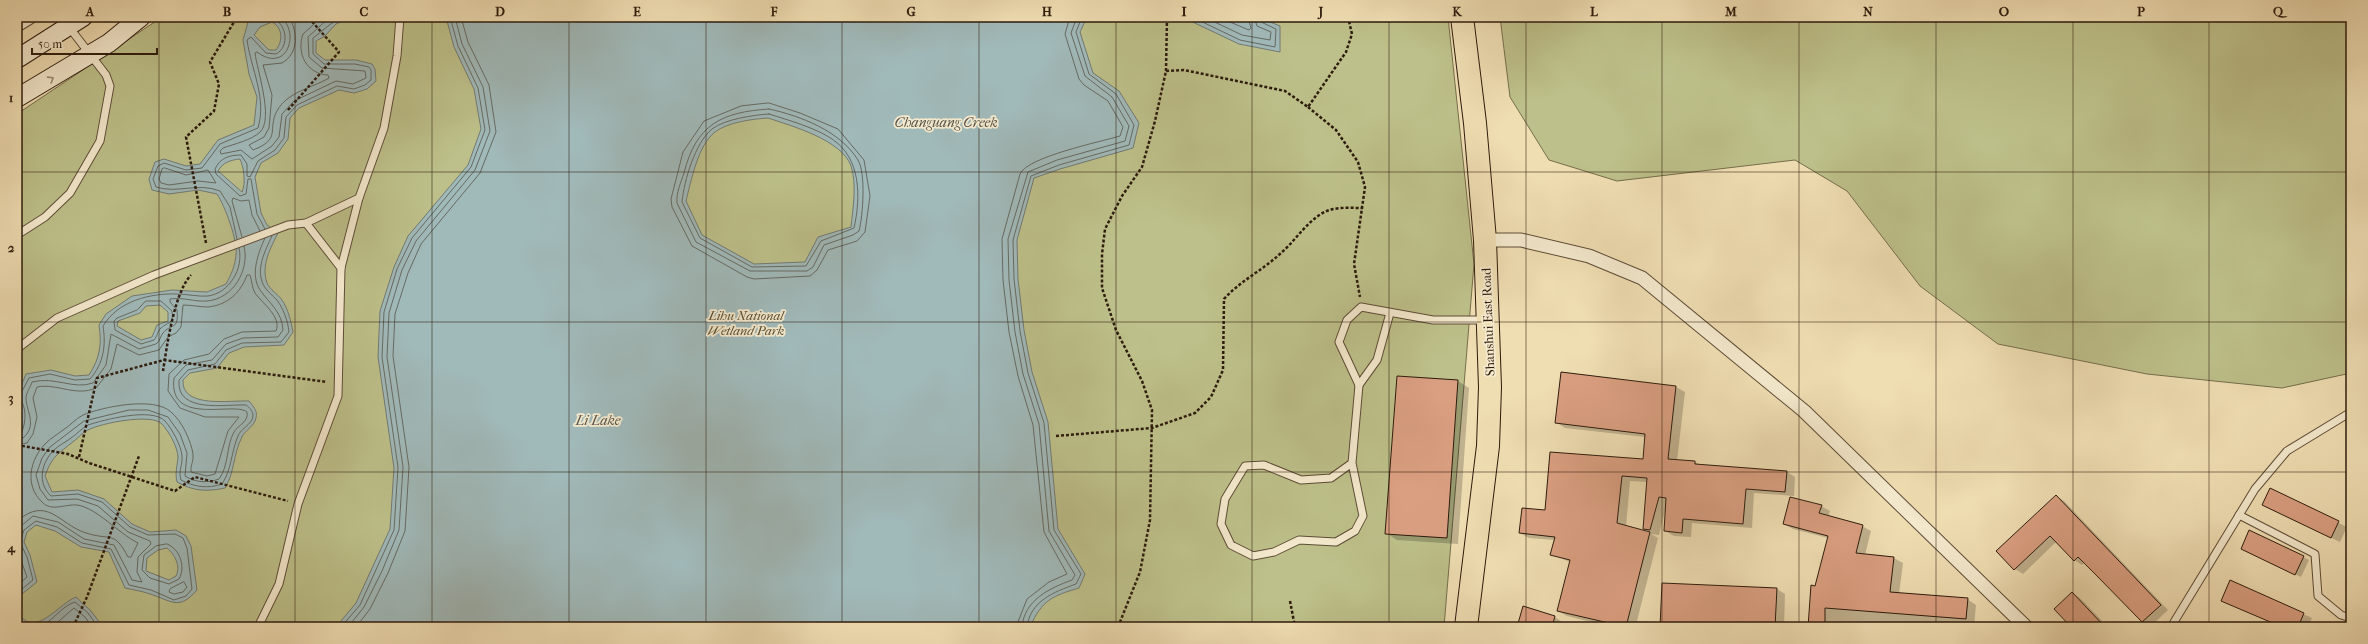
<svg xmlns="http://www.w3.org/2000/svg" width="2368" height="644" font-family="'IM FELL French Canon',serif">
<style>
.green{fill:#bdc08a;stroke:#756e4c}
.water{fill:#a0b9b9;stroke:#727a74;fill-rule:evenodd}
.shadow{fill:#0003;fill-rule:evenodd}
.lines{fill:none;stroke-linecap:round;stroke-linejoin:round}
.shore{stroke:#666a63;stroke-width:1}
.building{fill:#da9f81;stroke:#2d1b0d}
.service-casing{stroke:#5e4c36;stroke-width:9}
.minor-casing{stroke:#5e4c36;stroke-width:15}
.secondary-casing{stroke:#2d1b0d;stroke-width:20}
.trunk-casing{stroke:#2d1b0d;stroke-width:24}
.path{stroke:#2d1b0d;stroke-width:2.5;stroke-dasharray:3 2;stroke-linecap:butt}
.service{stroke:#f5eace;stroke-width:7}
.minor{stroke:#f5eace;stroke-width:13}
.secondary{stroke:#f5eace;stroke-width:18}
.trunk{stroke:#f0deb3;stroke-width:22}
.oneway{stroke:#9b8d77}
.grid{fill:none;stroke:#2d1b0d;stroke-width:1;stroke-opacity:0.55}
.labels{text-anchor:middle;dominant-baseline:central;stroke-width:3.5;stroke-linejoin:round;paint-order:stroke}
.park-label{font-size:13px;font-style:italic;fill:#584d32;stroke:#f5eace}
.street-label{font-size:13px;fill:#2d1b0d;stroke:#f5eace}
.water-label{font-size:14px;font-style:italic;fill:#555249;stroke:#f5eace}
.neatline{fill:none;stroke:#2d1b0d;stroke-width:1.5}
.grid-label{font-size:13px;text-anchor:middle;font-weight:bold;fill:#2d1b0d}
</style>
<rect width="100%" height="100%" fill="#f0deb3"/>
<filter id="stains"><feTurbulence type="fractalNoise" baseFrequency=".005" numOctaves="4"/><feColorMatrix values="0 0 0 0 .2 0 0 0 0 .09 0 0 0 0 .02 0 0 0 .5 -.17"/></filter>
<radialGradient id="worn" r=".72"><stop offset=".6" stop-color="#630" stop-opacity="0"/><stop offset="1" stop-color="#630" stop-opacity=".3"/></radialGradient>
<g class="green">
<path d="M162 17H1448L1474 264 1444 627H17V114Z"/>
<path d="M1500 17H2351V373L2282 388 2147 374 1998 344 1920 286 1847 191 1795 160 1617 181 1549 160 1510 97Z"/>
</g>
<g class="water">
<path d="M261 17H351L336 24 325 36 316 41V53L325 60H356L372 64 375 69 376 81 367 89 354 93 339 90 299 108 290 118 288 139 278 153 261 163 255 177 261 213 267 225 278 233C270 249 261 265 267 283 270 290 278 294 282 300 288 309 291 321 293 332L284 345 244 347 229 353 217 368 190 373 183 380C181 409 231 400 249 401 253 406 258 411 256 418 254 427 245 430 242 437 233 454 235 472 225 488 206 492 193 491 177 482 175 473 177 466 178 458 178 447 169 432 162 424 152 413 101 423 88 430 82 433 78 438 74 441 58 454 52 456 45 476L52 492 78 490 104 499 132 524 150 532 176 530 186 536 191 546 197 590C179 611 172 601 150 594 142 591 133 590 125 588L109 552 81 547 55 531 36 525 27 532 24 542 30 555 37 582 17 598V435L22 417 17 396 26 374 51 370 75 376 89 375C100 358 102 344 99 325L106 314 132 296 172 290 207 292 226 284C231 275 235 266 236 255 238 241 225 206 217 194L198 190 169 194 152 190 149 179 155 162 164 159 186 166 200 164 218 140 254 125 257 97 249 74 243 40 248 22ZM272 22C283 28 283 41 276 50H269L254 35 260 27ZM240 159C244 168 246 183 242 192L218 171C223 162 231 160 240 159ZM160 305 168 312V321L157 325 152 337 141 340 117 326 118 321 140 313 146 306ZM167 548C175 555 181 566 176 576L169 580 146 571 147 558 158 550Z"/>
<path d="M446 17H1087L1080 32 1093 73 1119 91 1139 123 1133 148 1060 169 1034 178 1017 240 1018 279 1024 330 1032 372 1048 422 1058 529 1085 574 1079 588C1052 596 1042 600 1030 627H336L356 603 390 529 394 468 378 357 380 311 394 267 408 236 468 165 481 129 474 89 454 47ZM768 118C792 126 842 140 851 166 857 185 853 207 851 227L818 237 805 262 754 264 702 235 686 201C691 181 698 145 715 132 728 122 753 119 768 118Z"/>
<path d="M1182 17H1258L1280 26V52L1239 44Z"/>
<path d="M76 597 91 611 103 627H17V611C34 641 58 604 76 597Z"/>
</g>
<g class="shadow">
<path d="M1562 373 1676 387 1685 392 1677 461 1695 462 1700 465 1787 472 1795 477 1794 496 1754 493 1752 528 1692 523 1691 537 1674 536 1665 531V511L1659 535 1651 534 1658 538 1637 621 1661 622 1777 589 1785 594 1784 627H1611L1567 616 1558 611 1570 562 1551 554 1555 540 1529 538 1520 533 1546 511 1644 460 1645 437 1565 428 1556 422ZM1630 481 1648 482 1644 529 1651 533 1626 527Z"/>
<path d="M1458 381 1469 388 1458 544 1397 540 1386 533Z"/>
<path d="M2271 490 2347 527 2340 542 2272 509Z"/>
<path d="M2056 496 2064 501 2168 610 2151 626 2143 622 2084 563 2082 565 2074 560 2056 542 2023 574 2015 569 1998 551Z"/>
<path d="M1821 506 1830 511 1828 517 1862 526 1871 531 1865 555 1894 558 1903 563 1899 594 1967 599 1976 605 1974 627H1810L1816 587 1828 538 1793 529 1784 524Z"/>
<path d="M2250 532 2309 560 2301 577 2247 551Z"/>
<path d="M2230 582 2312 618 2308 627H2281L2222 600Z"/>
<path d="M2072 593 2080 598 2108 627H2072Z"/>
<path d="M1524 607 1555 617 1562 622 1561 627H1518Z"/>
</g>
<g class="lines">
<g class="shore">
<path d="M281 17C301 34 286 74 257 52L255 53C257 70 274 119 260 132 252 140 234 144 223 148L220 151 221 154 241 150 252 159 272 146 279 137 282 114 294 101 336 81 353 84 366 78 365 71 322 68 309 57 308 37 330 17"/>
<path d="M289 17C298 32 299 53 282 63L263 65 272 95 269 128 264 137 249 145 253 150C282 139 267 129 277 111 287 92 312 88 329 78L328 75C307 74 296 54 303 34L322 17"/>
<path d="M1192 17 1240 40 1275 47 1276 29 1261 22 1259 17"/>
<path d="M1204 17 1242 35 1270 40 1271 32 1257 26 1254 17"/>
<path d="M1218 17 1249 30 1251 28 1248 17"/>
<path d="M769 103 800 113 838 129 864 160 870 196 865 232 857 241 828 250 817 270 810 276 754 279 747 277 692 246 672 207 671 199 683 152 704 121 741 106Z"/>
<path d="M769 109C801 116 840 131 858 160 866 173 863 216 859 231L853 235 824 245 813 267 807 271H750L696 242 677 203C676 193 681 182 684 173 696 125 721 112 769 109Z"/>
<path d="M769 114C788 120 816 128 832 139 861 158 861 197 854 228L821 241 806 266 752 267 700 238 682 202C684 181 695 143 712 129 725 119 754 115 769 114Z"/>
<path d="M165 168 186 175 208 170 216 183 198 181 169 185 161 183 159 179 162 169Z"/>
<path d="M265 229 257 214 251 179H248L246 194 240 196 216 174 215 169C220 158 229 155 241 155L247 164V176L250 177 258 161 275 150 284 138 286 117 297 105 337 86 354 89 365 85 371 80V70L369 67 355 64H324L313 54V38C323 31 331 22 342 17"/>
<path d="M242 237 232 201 233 198 241 201 249 200 252 215 260 231"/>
<path d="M237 239 230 207 220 191C197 182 178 194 156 187L153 179 158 166 164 163 186 170 202 168 220 144 258 128C267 98 251 69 247 40L251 37 266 53 276 54C290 47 287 23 272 18L262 21 261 17"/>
<path d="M146 301H161L172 311C174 325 169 321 161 328 158 330 157 337 154 340L141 344 115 330 114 321 117 318 137 310Z"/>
<path d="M17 434 22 432C26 420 27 408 19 397L29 378 50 374 75 380 90 379C104 363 106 345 103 326 118 301 150 293 177 294 187 294 199 297 208 296 229 293 244 269 239 248"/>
<path d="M17 439 23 438C38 425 26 411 26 398 26 393 31 386 32 382 55 376 73 390 93 383L106 365 111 334 139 349 156 344C160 341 160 337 163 333 171 323 179 331 177 310L170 302V299C183 297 195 302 207 301 233 299 250 270 244 246"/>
<path d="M17 445 27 443 33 434 37 417 33 398 37 387C57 383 76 397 96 388L111 369 117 344 139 355 159 350 168 337 176 333 181 327 183 305C191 305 200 307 208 307 228 305 241 292 247 275H250C252 281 252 288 255 293 262 303 282 317 276 331L242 332 224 339 209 354 184 360 169 374 168 391 180 408 205 417H239L228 431 215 474 207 476 191 472C190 466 194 461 193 454 191 441 182 421 171 412 154 396 102 407 83 415 75 419 70 426 63 430 58 434 51 438 46 443 30 459 24 485 42 502 51 512 65 504 77 505 97 508 118 533 138 543L131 557H128C114 530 111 541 86 533 58 524 48 495 17 521"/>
<path d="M17 534 21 526 33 516 58 522 84 539 114 545 132 580 142 582 137 572 138 557 151 544 150 541 128 532 98 506 77 499 48 500 40 489 36 475 42 458 50 447 84 421 129 410H148L168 417 180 434 187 453 185 476C196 483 208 483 219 479 229 466 226 446 234 432 238 425 249 422 247 412 234 401 168 427 174 378L186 365 212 360 226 344 243 338 278 337 283 330C282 312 270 304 260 290 250 275 258 253 265 238"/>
<path d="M167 544C180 549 186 567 179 579L169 584 150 578 142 570 144 555 156 546Z"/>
<path d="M17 549 27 577 17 586"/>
<path d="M184 582 187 587 183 592 174 594 169 592 170 589Z"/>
<path d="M17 593 33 580 27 557 20 542 24 530 36 521 57 527 82 543 111 549 129 585 151 590 174 600 186 596 192 589 187 548 183 538 175 534 148 535 130 527 102 502 78 494 51 496C37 483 41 463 54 450 59 445 66 442 71 438 77 434 82 428 88 425 103 420 152 407 165 421 172 429 181 445 182 456 183 464 178 471 181 480 194 487 208 489 222 484 232 469 231 452 238 436 241 428 252 425 253 416 253 411 250 408 246 405 226 404 176 414 179 380L188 370 215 364 226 350 242 343 281 342 289 332C288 321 283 308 277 300 273 296 267 291 264 286 255 270 265 251 272 236"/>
<path d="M17 619C46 641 53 609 75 602L88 613 98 627"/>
<path d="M52 627 74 608 85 617 92 627"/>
<path d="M341 627 360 605 394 530 398 467 382 357 384 312 397 269 412 238 471 167 485 130 478 88 458 46 450 17"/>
<path d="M348 627 364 607 382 571 399 530 403 467 387 357 389 313 402 270 416 241 475 170 490 131 483 87 462 44 455 17"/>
<path d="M356 627 370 609 388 573 405 531 409 467 393 356 395 314 408 273 421 244 480 173 496 132 489 85 468 42 461 17"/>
<path d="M1016 627 1027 599 1049 582 1067 574 1044 532 1033 425 1018 376 1009 332 1003 280 1002 239 1020 174C1027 157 1100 142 1120 136L1123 127 1108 101 1084 85 1079 79 1065 34 1070 17"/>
<path d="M1022 627C1024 600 1050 588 1072 580L1075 575 1049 531 1039 424 1023 374 1015 332 1009 280 1008 239 1028 172 1057 160 1125 141 1129 126 1112 97 1085 76 1071 33 1077 17"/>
<path d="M1027 627C1030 601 1054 592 1076 584L1081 574 1054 530 1044 423 1028 373 1020 331 1014 279 1013 240 1031 176 1059 165 1129 145 1134 125 1116 94 1089 74 1076 32 1082 17"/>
</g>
</g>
<g class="building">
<path d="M1561 372 1676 386 1668 459 1695 461V464L1787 471 1785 492 1746 489 1743 524 1683 519 1682 533 1664 531 1666 498 1659 497 1650 530 1643 529 1647 478 1622 476 1617 523 1650 532 1626 627 1557 611 1570 560 1550 555 1555 537 1519 533 1522 508 1545 510 1550 452 1643 459 1645 434 1555 423Z"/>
<path d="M1397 376 1458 380 1447 538 1385 534Z"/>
<path d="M2270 488 2339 521 2331 538 2262 505Z"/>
<path d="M2056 495 2161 605 2142 622 2097 576 2078 557 2074 561 2050 536 2014 570 1996 551Z"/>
<path d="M1790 497 1822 505 1819 513 1863 525 1856 553 1894 557 1890 592 1968 598 1966 619 1825 608V627H1808L1811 585 1815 586 1828 536 1783 524Z"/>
<path d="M2249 530 2304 556 2295 575 2241 549Z"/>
<path d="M2230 580 2304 613 2298 627H2282L2221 601Z"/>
<path d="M1662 583 1777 588 1775 627H1660Z"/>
<path d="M2072 592 2105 627H2071L2054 609Z"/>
<path d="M1523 606 1555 616 1552 627H1517Z"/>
</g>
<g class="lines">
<g class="service-casing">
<g id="service">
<path d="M306 223 341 268"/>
<path d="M17 235 45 217 70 193 100 141 110 86 106 75 69 27"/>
<path d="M17 349 57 318 154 275 288 225 306 223 359 198"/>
<path d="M1359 385 1377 360 1390 313"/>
<path d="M1352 463 1363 516 1355 531 1336 542 1299 540 1274 552 1253 556 1231 545 1221 524 1225 499 1245 466 1264 465 1301 480 1331 478 1352 463 1359 385 1339 342 1347 320 1361 307 1433 320H1485"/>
<path d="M2239 515 2315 554 2318 596 2341 615 2351 618"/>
<path d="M258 627 279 584 298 504 338 396 341 268 359 198 384 128 397 56 400 17"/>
<path d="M2171 627 2255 489 2287 451 2351 412"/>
</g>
</g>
<g class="minor-casing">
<g id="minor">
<path d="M17 25 30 17"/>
<path d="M1485 240H1521L1589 256 1642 278 1804 411 2026 627"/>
</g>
</g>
<g class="secondary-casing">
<g id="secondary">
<path d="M17 59 83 17"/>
<path d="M17 98 109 43 141 17"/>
</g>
</g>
<g class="trunk-casing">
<path id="trunk" d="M1462 17 1475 123 1485 240 1490 387 1488 446 1466 627"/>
</g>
<g class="path">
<path d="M1166 71 1167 17"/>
<path d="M1308 107 1336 130 1358 162 1365 187 1354 264 1360 297"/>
<path d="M288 110 339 52 308 17"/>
<path d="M206 243 186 137 214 111 219 84 210 62 237 17"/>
<path d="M163 371C167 346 174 293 191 275"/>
<path d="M1056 436 1152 428 1195 413 1211 397 1223 370 1224 299C1240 281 1263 270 1281 253 1295 241 1305 224 1321 214 1333 206 1349 208 1363 208"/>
<path d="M17 445 68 454 89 463 175 491 195 477 288 501"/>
<path d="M79 457 97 378 164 360 327 382"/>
<path d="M1290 601 1295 627"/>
<path d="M73 627 87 597 139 456"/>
<path d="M1118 627 1140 572 1150 520 1152 410 1142 381 1116 330 1102 288V254L1105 229 1122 196 1142 167 1155 121 1166 71 1184 70 1285 91 1308 107 1346 52 1352 34 1348 17"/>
</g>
<use href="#service" class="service"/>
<use href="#minor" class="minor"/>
<use href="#secondary" class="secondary"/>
<use href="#trunk" class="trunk"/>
</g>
<defs><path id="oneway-chevron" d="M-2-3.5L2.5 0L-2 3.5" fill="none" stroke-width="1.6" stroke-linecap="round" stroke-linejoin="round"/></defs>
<use class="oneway" href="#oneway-chevron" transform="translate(51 79) rotate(-32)"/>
<path class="grid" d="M159 17V627M295 17V627M432 17V627M569 17V627M706 17V627M842 17V627M979 17V627M1116 17V627M1252 17V627M1389 17V627M1526 17V627M1662 17V627M1799 17V627M1936 17V627M2073 17V627M2209 17V627M17 172H2351M17 322H2351M17 472H2351"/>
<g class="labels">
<g class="park-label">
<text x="746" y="315">Lihu National<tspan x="746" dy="15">Wetland Park</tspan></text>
</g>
<g class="street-label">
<text transform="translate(1488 322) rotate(-92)">Shanshui East Road</text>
</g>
<g class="water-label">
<text x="946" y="122">Changuang Creek</text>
<text x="598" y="420">Li Lake</text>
</g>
</g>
<rect width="2368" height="644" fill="none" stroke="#f0deb3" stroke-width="44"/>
<path d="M32 48v6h125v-6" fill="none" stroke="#2d1b0d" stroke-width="2"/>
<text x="38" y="48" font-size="12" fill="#2d1b0d" stroke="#f5eace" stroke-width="3" paint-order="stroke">50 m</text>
<rect x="22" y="22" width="2324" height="600" class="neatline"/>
<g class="grid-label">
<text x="90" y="16">A</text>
<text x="227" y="16">B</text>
<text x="364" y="16">C</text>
<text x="500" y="16">D</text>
<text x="637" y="16">E</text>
<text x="774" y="16">F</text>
<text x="911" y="16">G</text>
<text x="1047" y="16">H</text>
<text x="1184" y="16">I</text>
<text x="1321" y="16">J</text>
<text x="1457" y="16">K</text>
<text x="1594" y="16">L</text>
<text x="1731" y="16">M</text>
<text x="1868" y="16">N</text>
<text x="2004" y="16">O</text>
<text x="2141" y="16">P</text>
<text x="2278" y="16">Q</text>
<text x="11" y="102">1</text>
<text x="11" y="252">2</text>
<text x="11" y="402">3</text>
<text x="11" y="552">4</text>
</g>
<rect width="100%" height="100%" filter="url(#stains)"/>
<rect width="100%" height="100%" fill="url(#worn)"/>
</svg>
